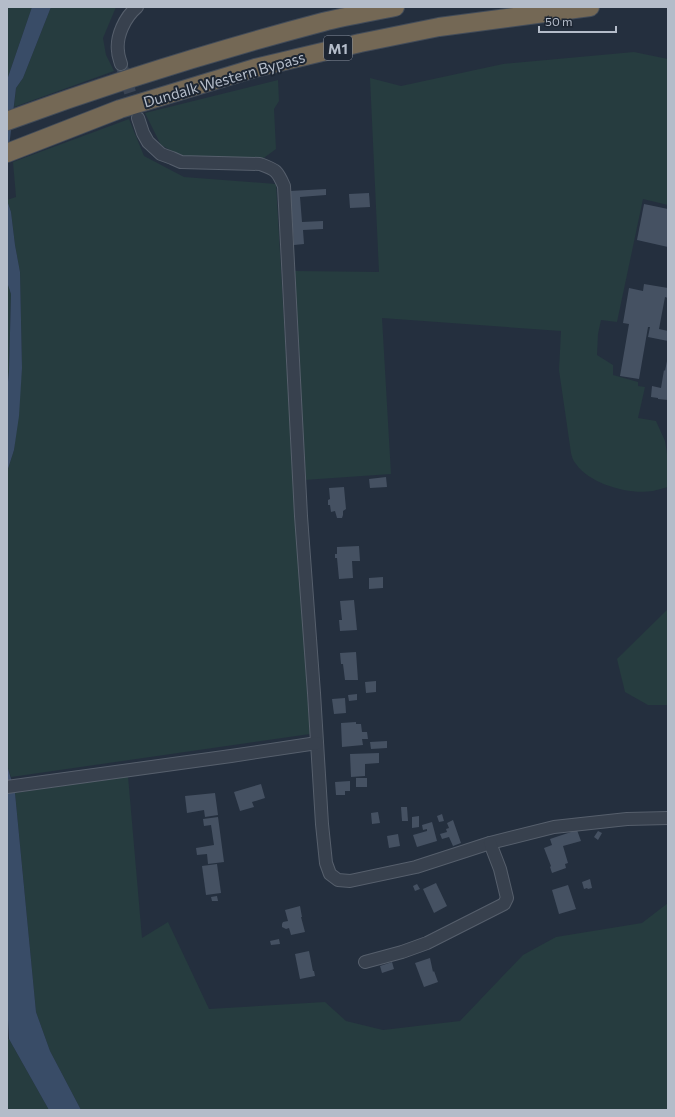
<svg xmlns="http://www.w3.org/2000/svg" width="675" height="1117" font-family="Commissioner,sans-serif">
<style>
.green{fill:#263c3f}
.water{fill:#394c67}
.building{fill:#455162}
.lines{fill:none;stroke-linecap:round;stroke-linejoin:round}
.minor-tunnel{stroke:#3a4453;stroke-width:12;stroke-dasharray:12 6;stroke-linecap:butt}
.minor-casing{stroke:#565f6c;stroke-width:14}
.highway-casing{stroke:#434c59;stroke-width:20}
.minor{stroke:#38414e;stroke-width:12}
.highway{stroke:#746855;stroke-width:18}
.labels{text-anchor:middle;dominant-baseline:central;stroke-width:4;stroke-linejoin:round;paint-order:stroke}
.shield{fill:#1d2633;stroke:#878f9c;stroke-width:1}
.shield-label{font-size:14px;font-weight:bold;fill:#b4bcc9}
.street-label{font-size:15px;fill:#b4bcc9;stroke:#1d2633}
</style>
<rect width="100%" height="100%" fill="#242f3e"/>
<g class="green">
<path d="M7 7H32L7 80Z"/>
<path d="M51 7H116L103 38 106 55 114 71 14 107 16 88 23 78Z"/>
<path d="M634 52 668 59V205L643 199 617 322 601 320 598 334 597 355 613 365V375L638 382V386L645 387 638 418 656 421 665 441 668 460V487C663 488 658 490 653 491 629 495 590 484 576 464 573 461 572 457 571 453L559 370 561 331 382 318 391 474 304 480 295 271 379 272 370 78 401 86 503 64Z"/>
<path d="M278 80 279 101 274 109 276 149 261 160 181 156 161 145 145 113Z"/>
<path d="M129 119 144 156 184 177 276 184 294 494 310 734 11 777 7 765V472L14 450 22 368 20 272 15 245 11 212 7 200 16 197 13 162Z"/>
<path d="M7 282 11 294 9 371 7 392Z"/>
<path d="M668 609V705H648L625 692 617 659Z"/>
<path d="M128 776 142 938 168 922 209 1009 325 1002 346 1021 383 1030 460 1021 523 955 556 937 642 923 668 903V1110H81L50 1051 36 1012 15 793Z"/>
<path d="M7 1039H9L49 1110H7Z"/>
</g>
<g class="water">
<path d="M32 7H51L23 78 16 88 7 164V80Z"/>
<path d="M7 200 11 212 15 245 20 272 22 368 19 416 14 450 7 472V392L9 371 11 294 7 282Z"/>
<path d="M7 765 15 793 36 1012 50 1051 81 1110H49L9 1039 7 1001Z"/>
</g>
<g class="building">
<path d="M326 189V195L300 197 302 222 323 221V229L303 230 304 244 294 245 290 191Z"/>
<path d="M369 193 370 207 350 208 349 194Z"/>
<path d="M644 204 668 209V247L637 240Z"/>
<path d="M644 284 668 288V298L665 297 659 329 668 331V341L648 337 650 327H648L639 379 620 376 629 324 623 323 629 288 643 291Z"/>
<path d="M667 361 668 400 658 399V398L651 397 652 386 661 388 664 370 665 371Z"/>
<path d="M386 477 387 487 370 488 369 479Z"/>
<path d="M344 487 346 509 343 511V515L342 518H337L335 511 331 512 330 505H328V500L330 499 329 488Z"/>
<path d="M359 546 360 561H352L353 578 339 579 337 558H335V554H337V547Z"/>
<path d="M383 577V588L369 589V578Z"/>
<path d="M354 600 357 630 340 631 339 620H342L340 601Z"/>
<path d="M356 652 358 680H345L343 664H341L340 653Z"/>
<path d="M376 681V692L366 693 365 682Z"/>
<path d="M357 694V700L349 701 348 695Z"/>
<path d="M345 698 346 713 334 714 332 699Z"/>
<path d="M356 722V724H361L362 732H367L368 739H362L363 745 342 747 341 723Z"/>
<path d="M387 741V748L371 749 370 742Z"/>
<path d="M379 753V763L365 764V776L351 777 350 754Z"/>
<rect x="356" y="778" width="11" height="9"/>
<path d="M350 781V791H345V795H336L335 782Z"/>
<path d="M261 784 265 798 252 802 254 807 240 811 234 792Z"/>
<path d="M215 793 218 815 205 817 204 810 187 813 185 796Z"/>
<path d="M401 807H407L408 821H402Z"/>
<path d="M378 812 380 823 372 824 371 813Z"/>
<path d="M442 814 444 821 439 822 437 816Z"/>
<path d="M419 816V827L412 828V817Z"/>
<path d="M218 817 224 862 208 864 207 854 197 855 196 848 214 845 211 825 204 826 203 819Z"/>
<path d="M453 820 461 843 453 846 449 837 442 839 440 834 447 832 446 829 449 828 447 823Z"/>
<path d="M432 822 437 841 417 847 413 835 427 831V829L423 830 422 825Z"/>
<path d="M577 830 581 841 563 846 568 863 565 864 566 868 552 873 550 867 551 866 544 848 552 845 550 839Z"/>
<path d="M598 831 602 833 598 840 594 837Z"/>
<path d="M398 834 400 846 389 848 387 836Z"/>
<path d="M217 864 221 893 206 895 202 866Z"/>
<path d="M590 879 592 888 588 889 587 888 584 889 582 882Z"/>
<path d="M436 883 447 906 434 913 423 889Z"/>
<path d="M417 884 420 889 415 891 413 886Z"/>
<path d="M568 885 576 909 559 914 552 890Z"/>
<path d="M217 896 218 901H212L211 897Z"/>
<path d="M300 906 302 917H301L305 932 291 935 289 928 286 929 282 927V924L283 922 288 921 285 910Z"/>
<path d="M279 939 280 944 271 945 270 941Z"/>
<path d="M309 951 313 971H314L315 976 300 979 295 954Z"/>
<path d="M430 958 433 972 434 971 438 982 424 987 415 963Z"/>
<path d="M392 962 394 969 382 973 380 966Z"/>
</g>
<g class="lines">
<path class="minor-tunnel" d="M121 64 136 111"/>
<g class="minor-casing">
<g id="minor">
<path d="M121 64C120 60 118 56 118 51 116 36 125 17 137 7"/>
<path d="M138 118 143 133 148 142 161 154 172 158 181 162 260 164C276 170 277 170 284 186L301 516 314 693 322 824 326 863 330 874 338 880 350 881 416 867 490 843 554 827 627 819 668 818"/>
<path d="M7 787 231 756 317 743"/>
<path d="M365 962 402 952 427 943 504 904 507 898 500 869 490 843"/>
</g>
</g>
<g class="highway-casing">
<g id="highway">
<path d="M7 121C110 83 217 50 323 22 347 16 371 12 395 7"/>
<path d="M7 153 120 109 255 68 360 43 439 27 590 7"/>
</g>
</g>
<use href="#minor" class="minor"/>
<use href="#highway" class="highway"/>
</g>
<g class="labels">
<rect class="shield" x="324" y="36" width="28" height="24" rx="3"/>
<g class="shield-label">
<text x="338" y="48">M1</text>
</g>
<g class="street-label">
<text transform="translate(224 79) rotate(-16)">Dundalk Western Bypass</text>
</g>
</g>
<rect width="675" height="1117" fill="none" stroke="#b4bcc9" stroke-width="16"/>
<path d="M539 26v6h77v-6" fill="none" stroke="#b4bcc9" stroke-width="2"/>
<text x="545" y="26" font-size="12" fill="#b4bcc9" stroke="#1d2633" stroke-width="3" paint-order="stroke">50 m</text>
</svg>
